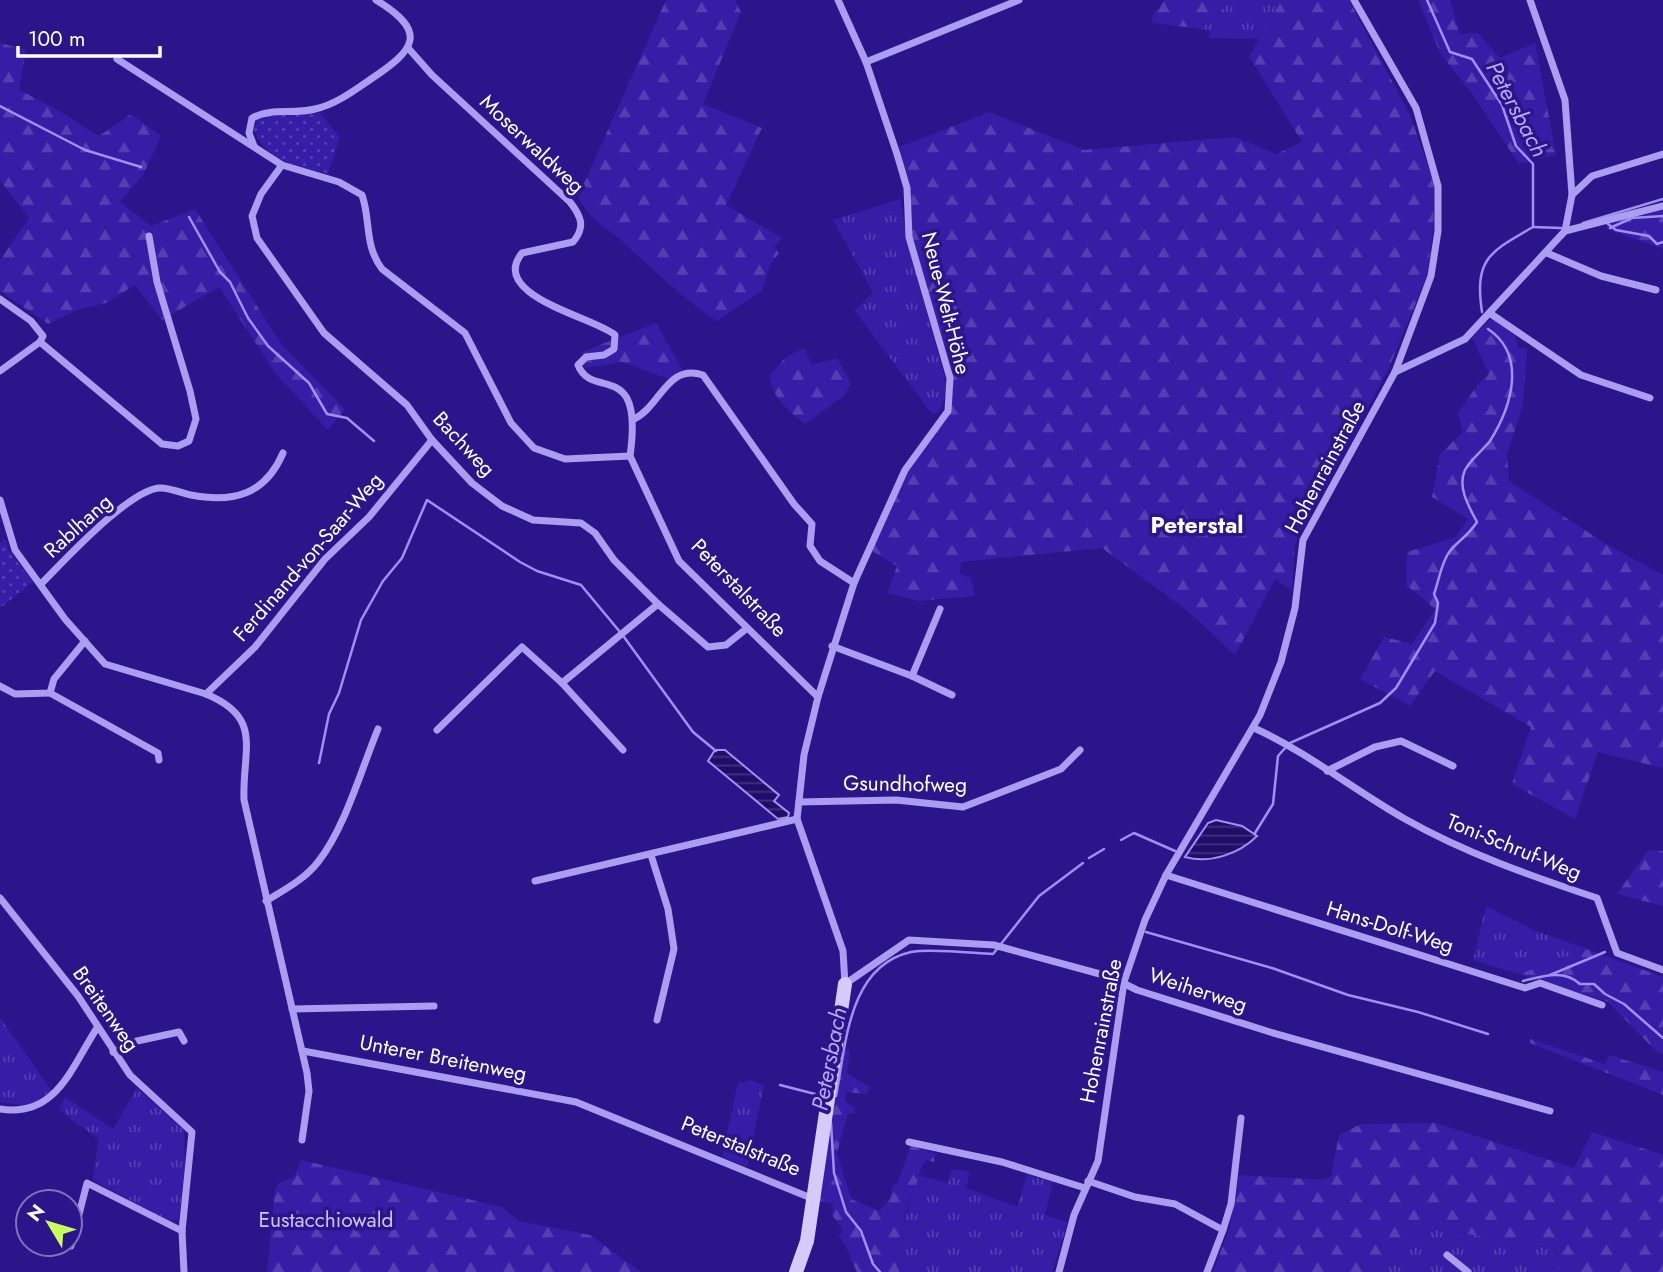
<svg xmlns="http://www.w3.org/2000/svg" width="1663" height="1272" font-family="Jost,sans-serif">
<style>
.grass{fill:url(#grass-tufts)}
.forest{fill:url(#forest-firs)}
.garden{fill:url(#garden-dots)}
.water{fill:url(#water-rules);stroke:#9f90f2;stroke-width:2}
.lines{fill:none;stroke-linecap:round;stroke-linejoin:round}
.stream{stroke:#9f90f2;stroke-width:2.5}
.street{stroke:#ab9def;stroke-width:7}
.secondary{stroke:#d4cbfb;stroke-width:14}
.labels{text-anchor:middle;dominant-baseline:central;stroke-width:7;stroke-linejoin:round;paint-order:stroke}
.street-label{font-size:21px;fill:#fff;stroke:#2b158b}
.park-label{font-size:21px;fill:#cdc4fb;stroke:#2b158b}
.water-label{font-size:23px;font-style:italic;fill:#b6a9f7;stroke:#2b158b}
.neighbourhood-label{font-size:23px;font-weight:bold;fill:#fff;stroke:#2b158b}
</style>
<defs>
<pattern id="grass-tufts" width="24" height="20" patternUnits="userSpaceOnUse" patternTransform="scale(1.75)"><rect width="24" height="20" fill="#351da5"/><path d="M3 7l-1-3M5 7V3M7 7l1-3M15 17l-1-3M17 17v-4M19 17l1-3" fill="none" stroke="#533fb2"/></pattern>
<pattern id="forest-firs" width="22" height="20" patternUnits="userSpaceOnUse" patternTransform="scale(1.75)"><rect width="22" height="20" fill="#351da5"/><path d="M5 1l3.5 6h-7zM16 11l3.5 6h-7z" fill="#533fb2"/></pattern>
<pattern id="garden-dots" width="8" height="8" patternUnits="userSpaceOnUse" patternTransform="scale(1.75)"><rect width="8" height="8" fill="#351da5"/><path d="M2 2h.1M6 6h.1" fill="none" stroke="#533fb2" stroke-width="1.8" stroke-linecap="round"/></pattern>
<pattern id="water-rules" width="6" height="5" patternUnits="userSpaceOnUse" patternTransform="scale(1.75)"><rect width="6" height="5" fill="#1f0d68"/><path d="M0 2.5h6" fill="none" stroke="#41317f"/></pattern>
</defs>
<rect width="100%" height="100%" fill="#2b158b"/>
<g class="grass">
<path d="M1231 0H1282L1260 39 1209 38 1210 31 1201 29Z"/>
<path d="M900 199 908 244 947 386 943 404 936 414 931 413 855 311 873 292 833 220Z"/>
<path d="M1486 906 1536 931 1587 949 1519 974 1473 960Z"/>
<path d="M0 1018 52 1091 28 1106 0 1102Z"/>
<path d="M751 1080 764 1086 747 1167 722 1157 738 1083Z"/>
<path d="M137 1088 184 1130 185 1164 179 1219 169 1221 93 1180 98 1139 59 1110 65 1097 113 1129Z"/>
<path d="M952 1169 970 1172 966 1188 1017 1207 1027 1175 1053 1182 1045 1215 1068 1222 1052 1272H899C897 1239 909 1207 917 1175L948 1183Z"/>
<path d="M1432 1228 1556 1249 1558 1271 1560 1272H1383Z"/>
</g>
<g class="forest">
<path d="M666 0H735L741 12 703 104 762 128 726 205 782 238 774 247 779 253 770 265 762 291 717 321C682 298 655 271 624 243 603 223 593 225 578 197Z"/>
<path d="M1164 0H1231L1201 29 1153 23 1151 18Z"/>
<path d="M1282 0H1349L1410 115 1435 186 1433 231 1427 276 1388 370 1295 543 1292 590 1275 579 1235 655 1189 612 1102 548 961 562 960 574 971 578 975 596 918 601 887 593 897 566 869 549 905 470 948 411 950 378 909 237 907 188 900 147 989 112 1084 150 1235 137 1276 154 1302 142 1249 56Z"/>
<path d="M1418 0H1450L1460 34 1478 33 1500 58 1535 43 1556 155 1519 164 1474 96 1440 53Z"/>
<path d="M0 43 26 50 19 90 51 106 99 136 131 114 161 136 143 175 120 202 151 226 195 209 282 345 345 409 328 430 276 374 219 287 162 320 135 285 106 303 77 310 48 324 0 291V260L29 218 0 180Z"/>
<path d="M1663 210V249L1607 229 1606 221Z"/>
<path d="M1492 318 1515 332 1518 348H1527L1523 405 1507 454 1509 481 1608 545 1663 575V768L1598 752 1575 819 1512 784 1531 727 1435 671 1410 706 1360 679 1384 637 1412 644 1435 609 1406 585 1407 552 1456 537 1468 519 1432 497 1440 454 1463 432 1458 413 1478 384 1489 374 1472 337Z"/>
<path d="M656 323 682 369 669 379 622 362 585 368 582 352Z"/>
<path d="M804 348 812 365 837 358 851 383 844 396 805 424C787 409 772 399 770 375L786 357Z"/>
<path d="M1648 850 1663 851V906L1617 894Z"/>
<path d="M1587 949 1663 977V1054L1657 1052 1608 1002 1519 974Z"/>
<path d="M1530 1039 1605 1064 1609 1055 1663 1072V1095L1530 1043Z"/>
<path d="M841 1048 850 1050 847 1073 870 1087 866 1094 846 1092 845 1101 855 1108 854 1114 848 1113 837 1153 851 1199 879 1211 890 1199 892 1187 898 1182 911 1145 936 1154 934 1162 926 1160C910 1186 897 1242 899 1272H857C850 1260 849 1246 839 1237L843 1230 832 1215 833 1204 819 1201Z"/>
<path d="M1436 1123 1574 1168 1592 1132 1663 1155V1272H1558L1556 1249 1432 1228 1383 1272H1213L1229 1229 1239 1175 1322 1180 1331 1177 1339 1135 1361 1124Z"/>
<path d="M301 1160 502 1207 519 1221 590 1235 641 1272H267L275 1190 279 1183 294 1177Z"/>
</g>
<g class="garden">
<path d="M320 113 340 137 328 174C298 166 266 163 254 130L257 120 263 116Z"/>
<path d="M5 539 9 551 33 582 0 608V543Z"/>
</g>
<g class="water">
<path d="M715 750H725L779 795 774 801 789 813 788 817 778 819 708 761Z"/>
<path d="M1216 820 1242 826 1257 836C1239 854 1210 864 1185 857L1208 823Z"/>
</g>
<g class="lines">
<g class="stream">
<path d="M1427 0 1450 52 1472 59 1502 105 1516 146 1533 164V227C1490 252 1474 258 1482 312"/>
<path d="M0 106 85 150 141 167"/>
<path d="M189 217 220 272 230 282 248 318 268 346 309 383 327 414 347 418 374 441"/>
<path d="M1583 223 1663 199"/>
<path d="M1608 224 1616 230 1649 236 1657 244 1663 242"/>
<path d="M1533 227 1561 228"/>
<path d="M1610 228 1632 218 1663 216"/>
<path d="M624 637 693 732 716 751"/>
<path d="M1290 743 1380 703 1396 688 1435 623 1438 603 1434 594C1439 581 1441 562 1450 551 1459 540 1468 536 1477 522 1469 507 1457 487 1465 470 1470 460 1483 450 1490 441 1512 406 1527 355 1488 329"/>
<path d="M319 763 329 714 339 693 361 620 383 581 402 558 427 500 520 562 537 571 581 585 620 632"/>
<path d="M1255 833 1273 804 1278 756 1286 747"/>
<path d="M1121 840 1134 833 1175 851"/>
<path d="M1089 858 1104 849"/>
<path d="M1146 932 1272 968 1348 995 1418 1012 1488 1034"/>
<path d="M1550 975 1605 952"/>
<path d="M1523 981C1543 976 1564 969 1580 984H1594L1605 994 1624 1004 1663 1038"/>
<path d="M780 1085 819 1095"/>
<path d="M836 1096C846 1045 848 966 911 952 930 948 972 953 993 954L1039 896 1083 863"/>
<path d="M831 1123 834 1173 846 1212 861 1231 873 1264 880 1272"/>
</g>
<g class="street">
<path d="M409 49 432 75 570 202C581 216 586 227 573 242L522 253C488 296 594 317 615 335L614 349 604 355 586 357 578 365C592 401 644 357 630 456"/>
<path d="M117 59 282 165 339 182 362 195C371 221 364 245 382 269L465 333 511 423 534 448 565 459 630 456 679 561 818 697 804 755 797 819 843 951 845 984 909 940 994 945 1111 977 1137 990 1270 1032 1550 1111"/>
<path d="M866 62 1019 0"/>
<path d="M254 146 249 133 252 118C273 107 292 115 315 109 335 105 355 90 371 79 415 50 429 32 376 0"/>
<path d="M282 165 261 194 252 216 257 238 324 333 407 405 432 440 472 483 502 506 533 520 581 523 595 533 614 560 658 604 708 647 726 645 746 629"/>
<path d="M1572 195 1592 176 1663 154"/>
<path d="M1565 231 1663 206"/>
<path d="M1547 253 1601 276 1656 290"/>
<path d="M0 299 31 321 43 336 40 342 0 371"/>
<path d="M1491 314 1581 375 1650 398"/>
<path d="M40 342 162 444 178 446 189 441 196 419 190 391 157 282 149 236"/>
<path d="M1395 372 1465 339 1565 231 1572 195 1565 100 1530 0"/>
<path d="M634 419C661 406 667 363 703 375L794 504 812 524 810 546 820 561 854 583"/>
<path d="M0 500 15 550 65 619 105 664 206 694C264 718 242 749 244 800L307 1073 309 1091 302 1140"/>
<path d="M42 583C65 560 128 491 159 488 168 487 182 493 191 495 233 503 265 495 283 453"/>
<path d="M832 646 912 676 952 695"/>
<path d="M912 676 940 609"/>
<path d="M562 683 658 604"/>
<path d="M0 686 15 694 50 693 54 679 85 641"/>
<path d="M50 693 158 753 159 760"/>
<path d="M206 694 255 647 325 559 369 517 432 440"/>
<path d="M818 697 854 583 905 470 948 411 950 378 909 237 907 188 897 154 866 62 838 0"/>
<path d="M1254 728C1307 752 1354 790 1405 819 1465 853 1531 876 1597 898L1617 953 1663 970"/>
<path d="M437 730 522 647 562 683 623 750"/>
<path d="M1327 771 1375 747 1401 741 1453 766"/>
<path d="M799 802 896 800 963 807 1061 769 1080 750"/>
<path d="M651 855 668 909 674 949 657 1020"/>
<path d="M1166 875 1525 988 1540 983 1602 1005"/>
<path d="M535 881 797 819"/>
<path d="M0 898 78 996 130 1075 192 1132 182 1231 184 1272"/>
<path d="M266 901C284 890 305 879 318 862 345 828 361 770 378 729"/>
<path d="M292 1009 434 1006"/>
<path d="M303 1051 576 1102 811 1198"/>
<path d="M113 1052 137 1041 179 1032 184 1041"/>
<path d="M0 1109C56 1118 71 1068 97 1028"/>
<path d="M909 1142 1002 1162 1085 1188"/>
<path d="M1088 1181 1135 1197 1175 1204 1223 1230 1207 1272"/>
<path d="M1223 1230 1231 1204 1241 1118"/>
<path d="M71 1246 87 1183 182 1231"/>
<path d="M1447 1255 1468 1272"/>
<path d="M1059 1272 1074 1215 1098 1161 1124 982 1145 920 1166 875 1260 715 1281 662 1295 608 1303 540 1395 372 1431 276 1438 231V186L1416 108 1354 0"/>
</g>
<path class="secondary" d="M796 1272 807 1241 845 984"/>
</g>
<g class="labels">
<g class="street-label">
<text transform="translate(532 144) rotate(43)">Moserwaldweg</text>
<text transform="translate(946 303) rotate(76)">Neue-Welt-Höhe</text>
<text transform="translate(464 444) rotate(47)">Bachweg</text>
<text transform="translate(1325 467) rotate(-62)">Hohenrainstraße</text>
<text transform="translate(78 526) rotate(-42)">Rablhang</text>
<text transform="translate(308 557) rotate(-49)">Ferdinand-von-Saar-Weg</text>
<text transform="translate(739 588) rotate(46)">Peterstalstraße</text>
<text transform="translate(905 784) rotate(1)">Gsundhofweg</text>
<text transform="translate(1514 847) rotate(22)">Toni-Schruf-Weg</text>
<text transform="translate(1390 927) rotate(17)">Hans-Dolf-Weg</text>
<text transform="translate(1198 990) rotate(18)">Weiherweg</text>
<text transform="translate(106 1009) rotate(55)">Breitenweg</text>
<text transform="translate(1101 1031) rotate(-79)">Hohenrainstraße</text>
<text transform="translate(443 1058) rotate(11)">Unterer Breitenweg</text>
<text transform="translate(741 1146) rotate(22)">Peterstalstraße</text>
</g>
<g class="park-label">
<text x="326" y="1220">Eustacchiowald</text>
</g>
<g class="water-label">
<text transform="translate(1517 109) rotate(62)">Petersbach</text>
<text transform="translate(829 1059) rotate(-79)">Petersbach</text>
</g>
<g class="neighbourhood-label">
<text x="1197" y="525">Peterstal</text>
</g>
</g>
<g transform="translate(49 1223) rotate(308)"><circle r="33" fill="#2b158b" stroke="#8073b9" stroke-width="2"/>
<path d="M0-5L12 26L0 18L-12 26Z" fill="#c9ff5c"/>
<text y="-10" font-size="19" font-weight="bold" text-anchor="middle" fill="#ffffff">N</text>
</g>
<path d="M18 46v10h142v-10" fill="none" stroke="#ffffff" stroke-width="3.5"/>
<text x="28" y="46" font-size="21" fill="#ffffff" stroke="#2b158b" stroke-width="5" paint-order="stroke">100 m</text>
</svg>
